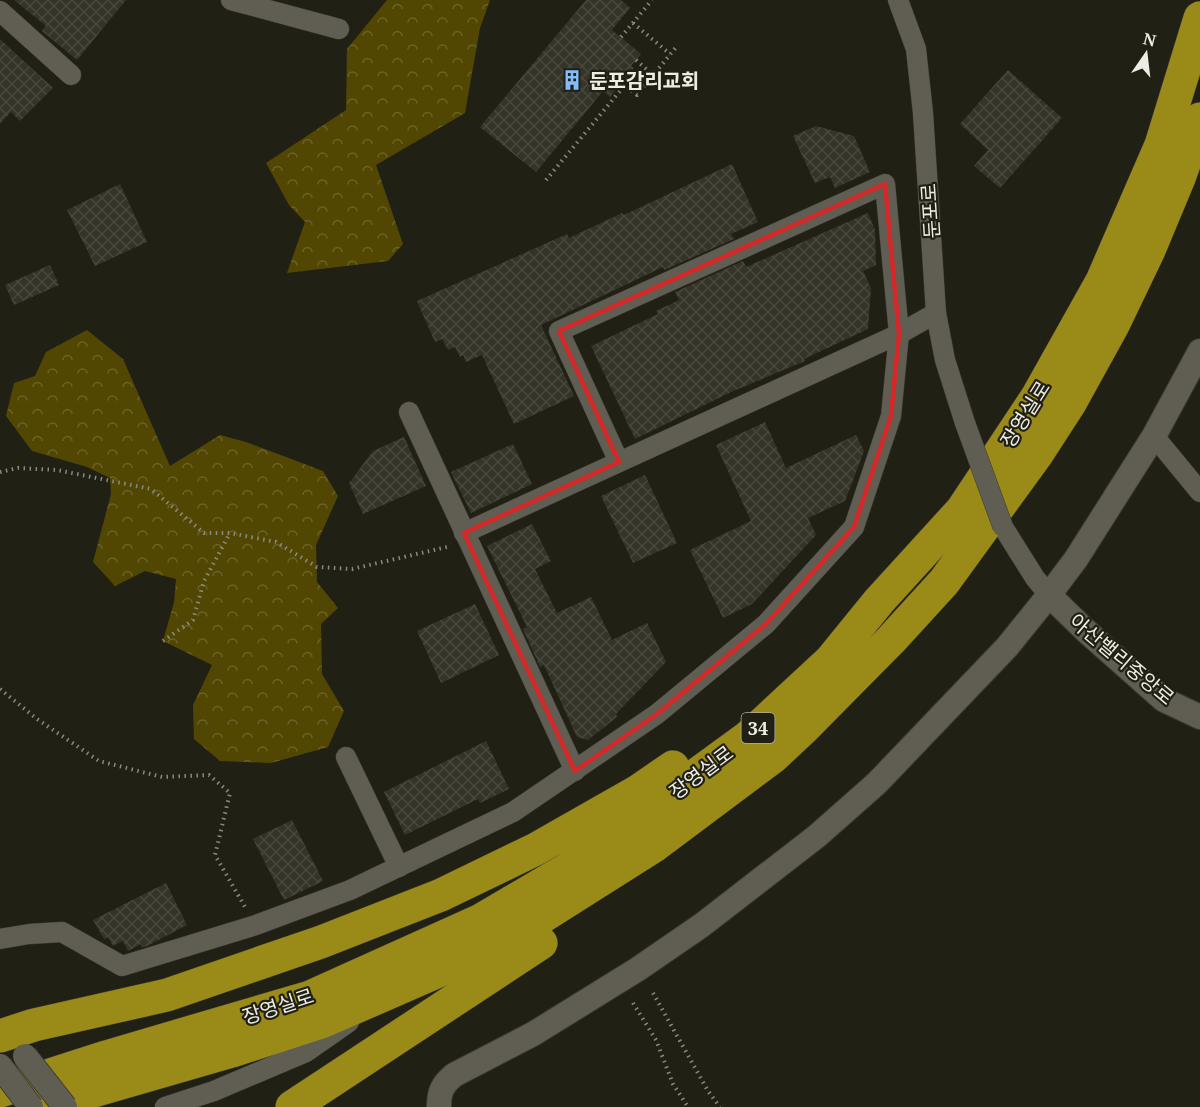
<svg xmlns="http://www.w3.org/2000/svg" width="1200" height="1107" font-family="'Noto Serif','Noto Sans KR',serif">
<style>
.forest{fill:url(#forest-crowns)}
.building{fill:url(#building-cross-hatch)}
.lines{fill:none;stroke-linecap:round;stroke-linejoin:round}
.minor-casing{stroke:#3d3b35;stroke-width:21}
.tertiary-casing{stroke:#3d3b35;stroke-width:26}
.trunk-casing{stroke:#3d3b35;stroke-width:34}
.path{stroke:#8b8a81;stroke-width:4;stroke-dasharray:1.5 4.5;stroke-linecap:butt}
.minor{stroke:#605e52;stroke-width:20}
.tertiary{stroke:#605e52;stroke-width:24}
.trunk{stroke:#9a8b18;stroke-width:33}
.minor-bridge-casing{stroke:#3d3b35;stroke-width:21;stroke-linecap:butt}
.tertiary-bridge-casing{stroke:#3d3b35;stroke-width:26;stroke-linecap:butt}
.minor-bridge{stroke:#605e52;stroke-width:20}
.tertiary-bridge{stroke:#605e52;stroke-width:24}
.marked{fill:none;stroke:#d62828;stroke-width:4.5;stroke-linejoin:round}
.labels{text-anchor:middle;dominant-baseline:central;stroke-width:4.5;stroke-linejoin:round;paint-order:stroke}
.shield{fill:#212015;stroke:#b0afa7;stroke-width:1.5}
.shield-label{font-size:18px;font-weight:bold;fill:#edece5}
.poi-label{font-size:20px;font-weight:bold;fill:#edece5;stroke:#212015;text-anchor:start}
.street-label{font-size:20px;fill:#edece5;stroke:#212015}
</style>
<defs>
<pattern id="forest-crowns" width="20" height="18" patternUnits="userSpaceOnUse" patternTransform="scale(1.5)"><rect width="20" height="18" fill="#514703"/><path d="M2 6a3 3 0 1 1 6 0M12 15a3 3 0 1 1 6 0" fill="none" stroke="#6a6228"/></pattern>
<pattern id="building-cross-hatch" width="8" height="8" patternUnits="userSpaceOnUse" patternTransform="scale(1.5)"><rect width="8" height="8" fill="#353429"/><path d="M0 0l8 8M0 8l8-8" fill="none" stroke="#49483e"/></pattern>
</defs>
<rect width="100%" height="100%" fill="#212015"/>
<g class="forest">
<path d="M387 0H490L480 28 465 113 376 165 403 244 388 261 287 273 305 222 289 205 266 163 346 110 347 49Z"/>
<path d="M87 330 123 359 170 466 220 435 246 442 323 471 338 496 316 545 317 582 338 608 321 624 322 674 344 711 328 747 271 763 220 761 194 739 193 705 212 665 163 641 174 602 176 579 145 571 115 586 93 562 111 494 110 478 87 467 32 451 6 416 14 383 35 376 46 352Z"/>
</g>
<g class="building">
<path d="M14 0H126L77 60 42 31 46 26Z"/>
<path d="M586 0H621L630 8 612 30 641 54 631 66 634 68 610 97 603 91 536 172 480 127Z"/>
<path d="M0 39 53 88 20 121 11 112 0 124Z"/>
<path d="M1008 70 1062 118 1000 188 974 166 988 150 960 124Z"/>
<path d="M816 126 854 136 870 172 835 188 830 177 815 183 793 136Z"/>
<path d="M732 164 758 222 731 234 734 239 664 270 663 267 541 325 574 396 514 424 482 355 466 362 463 355 460 357 455 347 448 350 442 339 435 342 417 301 567 234 569 238 622 213 624 215Z"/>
<path d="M120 184 147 242 95 266 67 210Z"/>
<path d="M868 213 875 230 876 265 863 271 871 288 868 329 804 359 805 361 731 392 635 439 591 346 658 314 656 311 679 300 675 292 743 261 746 267Z"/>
<path d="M50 265 59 285 14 305 5 285Z"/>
<path d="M765 422 786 468 856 435 864 451 845 501 808 518 816 535 752 604 723 618 690 550 751 521 716 445Z"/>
<path d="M404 437 426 486 363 514 349 483 373 451Z"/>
<path d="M513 444 532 484 471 513 451 472Z"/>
<path d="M645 475 677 543 633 563 601 496Z"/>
<path d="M532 524 551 561 535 569 557 613 591 597 612 640 647 623 666 662 616 714 617 717 588 740 577 737 544 665 540 667 523 629 527 627 487 546Z"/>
<path d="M475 604 499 655 441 683 417 631Z"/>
<path d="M486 741 509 789 480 803 478 799 405 835 384 792Z"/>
<path d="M292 820 323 881 284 900 253 839Z"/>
<path d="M166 883 187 925 147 946 142 947 141 944 128 951 123 941 113 946 108 937 104 939 93 920Z"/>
</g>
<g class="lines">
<g class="minor-casing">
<g id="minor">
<path d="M231 0 339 29"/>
<path d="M898 0 916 49 923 113 936 313 945 360 965 423"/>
<path d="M0 11 71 75"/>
<path d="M409 412 575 771"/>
<path d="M1154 436 1200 492"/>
<path d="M1003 527 1035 578 1049 595"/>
<path d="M464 533 899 334 936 313"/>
<path d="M346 757 399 867"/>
<path d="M0 939 29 934 62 932 122 966 256 925 350 890 513 812 657 714 766 624 854 527 891 416 899 334 885 184 559 331 619 462"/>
<path d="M165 1107 214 1091 306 1052 349 1022"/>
</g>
</g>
<g class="tertiary-casing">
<g id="tertiary">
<path d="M1049 595 1085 630 1164 700 1200 717"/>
<path d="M439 1107C439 1092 442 1085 454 1075L533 1034 638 969 702 925 817 836 877 783 1007 647 1049 595 1076 559 1154 436 1200 351"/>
</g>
</g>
<g class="trunk-casing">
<g id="trunk">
<path d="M0 1036 34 1025 167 995 321 942 441 895 536 849 638 791 673 767"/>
<path d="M0 1091 106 1057 310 997 481 920 566 870 748 737 831 660 879 601 962 510 1037 397 1102 281 1161 145 1200 18"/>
<path d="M38 1107 232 1051 324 1021 496 946 654 846 773 757 804 728 891 640 944 582 1037 454 1070 403 1113 325 1149 250 1179 178 1200 119"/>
<path d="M292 1107 541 943"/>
</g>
</g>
<g class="path">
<path d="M633 23 670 54"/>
<path d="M621 37 652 0"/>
<path d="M636 60 653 75"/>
<path d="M546 180 625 85 637 95 677 46"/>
<path d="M0 472 18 468 57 470 151 489 204 533H230L276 542 317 567 352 569 447 547"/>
<path d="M163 641 193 620 204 581 230 533"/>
<path d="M0 689 37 719 99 761 162 777 209 775 230 793 215 855 245 907"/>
<path d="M653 993 708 1091 720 1107"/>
<path d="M633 1003 656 1040 673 1084 688 1107"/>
</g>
<use href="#minor" class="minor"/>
<use href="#tertiary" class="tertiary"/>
<use href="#trunk" class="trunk"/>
<g class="minor-bridge-casing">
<path id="minor-bridge" d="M965 423 1003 527"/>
</g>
<g class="tertiary-bridge-casing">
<g id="tertiary-bridge">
<path d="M25 1056 65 1107"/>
<path d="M0 1066 31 1107"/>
</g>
</g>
<use href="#minor-bridge" class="minor-bridge"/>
<use href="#tertiary-bridge" class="tertiary-bridge"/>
</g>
<path class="marked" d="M885 184 899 334 891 416 854 527 766 624 657 714 575 771 464 533 619 462 559 331Z"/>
<defs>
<g id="building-bare" transform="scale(1.62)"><path d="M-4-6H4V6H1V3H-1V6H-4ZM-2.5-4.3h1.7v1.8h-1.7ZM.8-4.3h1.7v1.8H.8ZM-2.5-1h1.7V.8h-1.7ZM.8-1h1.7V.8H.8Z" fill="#82bcfa" stroke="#212015" stroke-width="2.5" paint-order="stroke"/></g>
</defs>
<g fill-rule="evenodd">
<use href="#building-bare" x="572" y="80"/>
</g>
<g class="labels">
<rect class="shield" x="741.5" y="713" width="33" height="30" rx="4.5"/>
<g class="shield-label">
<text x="758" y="728">34</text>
</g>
<g class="poi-label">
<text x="589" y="80">둔포감리교회</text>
</g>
<g class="street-label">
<text transform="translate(930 211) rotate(-94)">둔포로</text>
<text transform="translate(1025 414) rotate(-58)">장영실로</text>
<text transform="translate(1122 659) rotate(40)">아산밸리중앙로</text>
<text transform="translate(701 772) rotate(-37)">장영실로</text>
<text transform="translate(278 1006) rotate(-18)">장영실로</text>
</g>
</g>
<g transform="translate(1146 54) rotate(14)" stroke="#212015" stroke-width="4.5" paint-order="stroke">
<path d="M0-4.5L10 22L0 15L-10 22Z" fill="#edece5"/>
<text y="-9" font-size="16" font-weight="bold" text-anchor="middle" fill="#edece5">N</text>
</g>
</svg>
